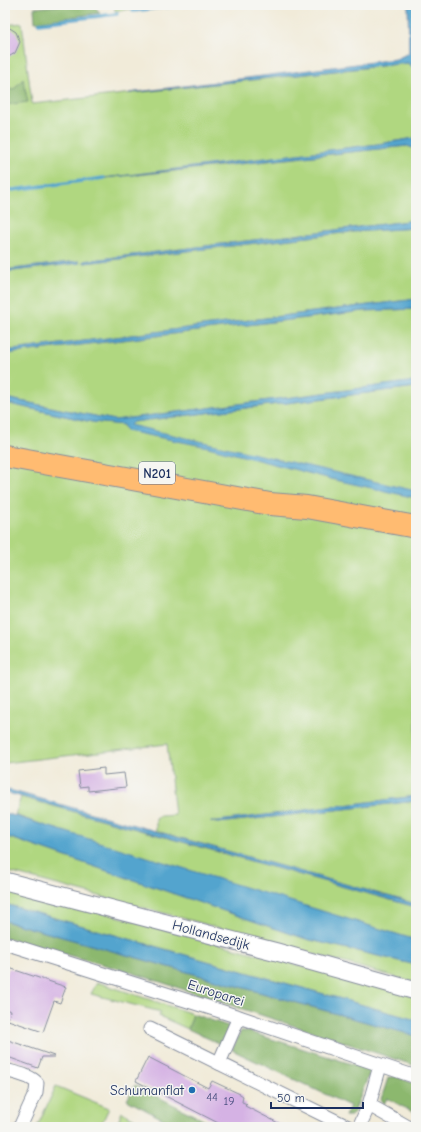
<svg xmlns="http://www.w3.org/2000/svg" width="421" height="1132" font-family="'Comic Neue',sans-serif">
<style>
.green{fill:#b0d780;stroke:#66836f}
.forest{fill:#8cb86e;stroke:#547466}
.water{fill:#53a4ce;stroke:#376a96}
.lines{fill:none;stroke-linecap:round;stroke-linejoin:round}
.stream{stroke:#53a4ce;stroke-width:3.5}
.building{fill:#d5b2e4}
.minor-casing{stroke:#868d9c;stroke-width:15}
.tertiary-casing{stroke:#868d9c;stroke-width:19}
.trunk-casing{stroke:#868d9c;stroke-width:24}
.minor{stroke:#fff;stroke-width:13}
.tertiary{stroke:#fff;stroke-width:17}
.trunk{stroke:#ffbb71;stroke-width:22}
.poi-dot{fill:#1f6fb2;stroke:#f6f6f2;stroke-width:1.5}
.labels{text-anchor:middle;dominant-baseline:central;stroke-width:3;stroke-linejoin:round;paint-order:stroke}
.number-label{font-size:12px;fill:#4a5080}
.shield{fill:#f6f6f2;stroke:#5d6b8a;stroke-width:1}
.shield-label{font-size:13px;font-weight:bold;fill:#1b2f5e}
.street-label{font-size:14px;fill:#1b2f5e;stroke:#f6f6f2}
.poi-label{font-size:14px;fill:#1b2f5e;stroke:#f6f6f2;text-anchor:end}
</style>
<rect width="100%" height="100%" fill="#f6f6f2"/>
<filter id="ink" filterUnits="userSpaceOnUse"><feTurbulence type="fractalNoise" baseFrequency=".025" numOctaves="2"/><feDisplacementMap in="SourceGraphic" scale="8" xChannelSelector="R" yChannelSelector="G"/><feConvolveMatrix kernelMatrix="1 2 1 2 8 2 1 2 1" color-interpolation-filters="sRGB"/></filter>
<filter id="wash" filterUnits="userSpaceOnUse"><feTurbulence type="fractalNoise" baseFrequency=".012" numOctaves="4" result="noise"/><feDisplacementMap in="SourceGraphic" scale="16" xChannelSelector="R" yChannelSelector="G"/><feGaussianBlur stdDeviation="0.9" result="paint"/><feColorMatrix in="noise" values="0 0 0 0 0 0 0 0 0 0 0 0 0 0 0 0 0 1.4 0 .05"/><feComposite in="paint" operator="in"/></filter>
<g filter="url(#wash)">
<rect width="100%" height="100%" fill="#f1ebd9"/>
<g class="green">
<path d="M114 5H169L115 11Z"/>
<path d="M22 23 32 104 408 63 416 72V75L415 138 378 144 137 175 407 146 416 149V220L84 261 85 263 351 232 416 228V299L5 351V272L79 263V261L5 270V25Z"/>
<path d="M416 309V381L115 420 5 398V354L364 311Z"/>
<path d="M416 387V796L212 822 218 823 416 801V904L156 831V819L160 816 175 815 167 744 5 763V403L92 422 129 425 132 422Z"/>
<path d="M21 797 416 907V940L62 832 15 815Z"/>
<path d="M5 836 306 939 416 965V983L250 936 5 871Z"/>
<path d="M5 886 416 997V1020L5 904Z"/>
<path d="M97 982 193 1014 188 1029 159 1016 161 1012 91 994Z"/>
<path d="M56 1086 109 1108 100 1127H37Z"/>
<path d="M122 1112 150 1127H116Z"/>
</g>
<g class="forest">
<path d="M63 5H94L100 13 35 22 34 8Z"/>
<path d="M23 79 28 102 5 105V90L14 89Z"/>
<path d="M5 921 416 1036V1066L127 971 5 938Z"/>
<path d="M193 1014 231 1027 222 1045 188 1029Z"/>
<path d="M241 1031H246L371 1070 354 1112 351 1116H345L350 1106 232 1050Z"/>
<path d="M394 1076 416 1084V1114L387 1098 384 1104 381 1099 388 1078Z"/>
<path d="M135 1085 215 1126 214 1127H178L127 1100Z"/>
</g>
<g class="water">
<path d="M408 5H416V75V72L408 63 129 93 396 59 409 53Z"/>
<path d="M416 133V149L407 146 104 178 378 144 415 138Z"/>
<path d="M416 220V228L351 232 84 263V261Z"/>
<path d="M79 261 80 263 5 272V270Z"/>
<path d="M416 299V309L364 311 5 354V351Z"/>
<path d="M416 381V387L133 422 130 425 416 491V498L331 479 208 447 126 431 123 425 92 422 5 403V398L115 420Z"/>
<path d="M9 790 416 904V907L8 793Z"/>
<path d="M416 796V801L218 823 210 822Z"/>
<path d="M5 813 416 940V965L306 939 5 836Z"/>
<path d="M5 904 416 1020V1036L5 921Z"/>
</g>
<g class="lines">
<g class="stream">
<path d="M133 11 181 5"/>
<path d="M39 23 117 14"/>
<path d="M5 191 104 178"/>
</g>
</g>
<g id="blocks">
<g class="building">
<path d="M5 25 16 32 20 42 15 53 5 59Z"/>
<path d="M104 768V775L124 773 126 787 88 791V786L80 787 78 771Z"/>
<path d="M9 968 66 987 60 1003 54 1001 43 1032 8 1020 11 1011 5 1009V978Z"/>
<path d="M5 1039 54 1056V1057H42L38 1068 5 1056Z"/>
<path d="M148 1057 208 1088 212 1081 240 1094 243 1096 242 1102 247 1104 245 1106 286 1127H226L136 1081Z"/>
</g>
</g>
</g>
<g filter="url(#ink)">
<use href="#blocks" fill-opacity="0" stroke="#868d9c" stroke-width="1"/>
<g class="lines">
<g class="minor-casing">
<g id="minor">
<path d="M5 943 239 1017 416 1077"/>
<path d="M150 1029 348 1127"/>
<path d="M219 1063 239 1017"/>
<path d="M5 1070C15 1073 30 1075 37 1083L36 1092 20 1127"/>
<path d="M369 1105 408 1127"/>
<path d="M359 1127 369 1105 380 1066"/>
</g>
</g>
<g class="tertiary-casing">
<path id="tertiary" d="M5 881 277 952 416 991"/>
</g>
<g class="trunk-casing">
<path id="trunk" d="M5 456 270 504 307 507 416 527"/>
</g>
<use href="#minor" class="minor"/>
<use href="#tertiary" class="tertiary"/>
<use href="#trunk" class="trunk"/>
</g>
</g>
<circle class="poi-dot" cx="192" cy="1090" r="4"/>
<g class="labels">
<g class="number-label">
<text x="212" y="1097">44</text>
<text x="229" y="1101">19</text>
</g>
<rect class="shield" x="139" y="462" width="36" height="22" rx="3"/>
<g class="shield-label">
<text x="157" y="473">N201</text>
</g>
<g class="street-label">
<text transform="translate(211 935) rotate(15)">Hollandsedijk</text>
<text transform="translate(216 993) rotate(18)">Europarei</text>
</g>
<g class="poi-label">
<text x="184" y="1090">Schumanflat</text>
</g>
</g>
<rect width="421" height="1132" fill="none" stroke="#f6f6f2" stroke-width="20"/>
<path d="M271 1102v6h92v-6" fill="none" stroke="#1b2f5e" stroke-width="2"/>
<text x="277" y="1102" font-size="12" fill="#1b2f5e" stroke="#f6f6f2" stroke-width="3" paint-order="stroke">50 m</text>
</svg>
